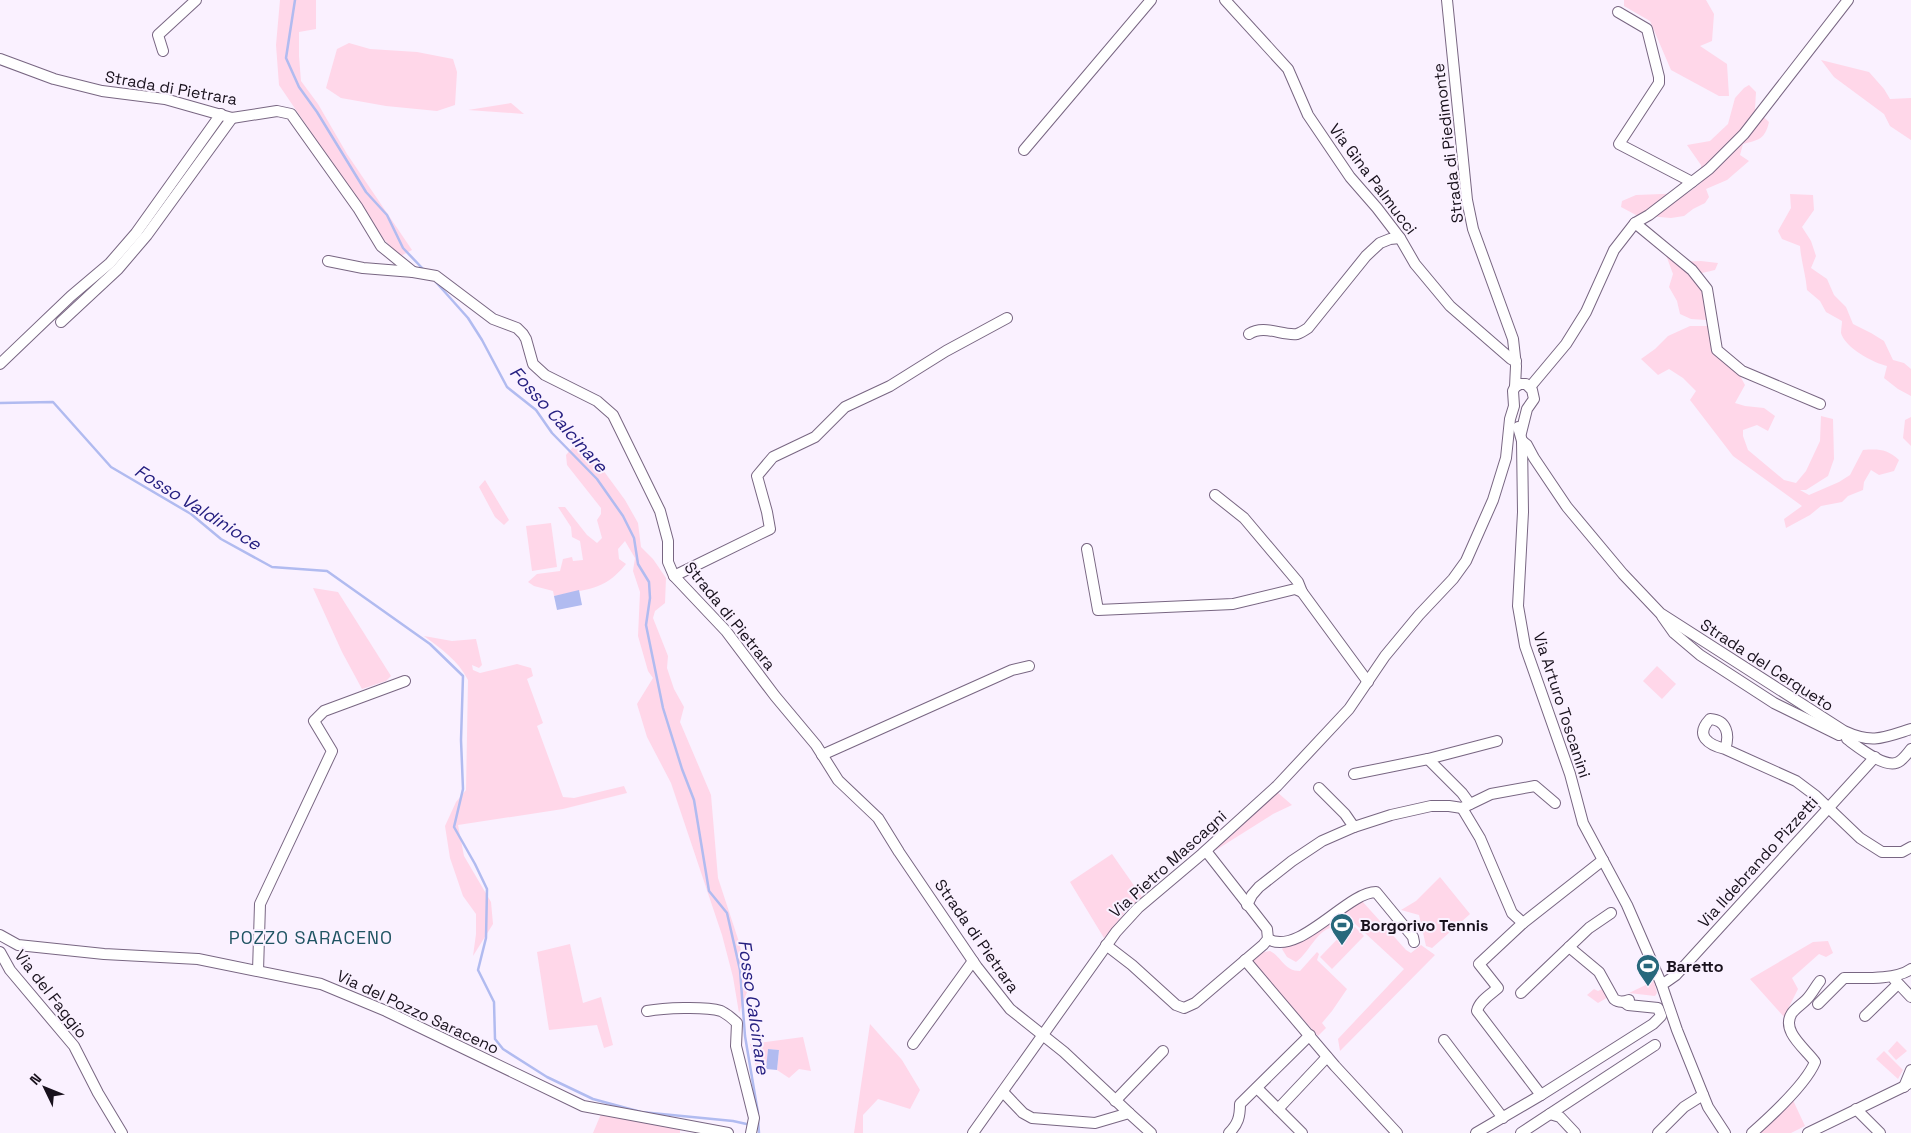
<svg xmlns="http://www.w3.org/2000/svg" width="1911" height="1133" font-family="'Space Grotesk',sans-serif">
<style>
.green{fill:#ffd7e9}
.water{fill:#b1bbf0}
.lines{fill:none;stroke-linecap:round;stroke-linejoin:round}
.stream{stroke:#b1bbf0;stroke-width:2.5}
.minor-casing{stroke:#786682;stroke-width:12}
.minor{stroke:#fff;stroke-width:10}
.labels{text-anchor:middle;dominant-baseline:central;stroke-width:4;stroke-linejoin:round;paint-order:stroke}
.street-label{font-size:16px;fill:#18111c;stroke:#faf1ff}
.poi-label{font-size:16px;font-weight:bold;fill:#18111c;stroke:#faf1ff;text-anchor:start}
.water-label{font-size:18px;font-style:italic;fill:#262081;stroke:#faf1ff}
.neighbourhood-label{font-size:18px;letter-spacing:1px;fill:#205463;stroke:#faf1ff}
</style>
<rect width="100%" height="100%" fill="#faf1ff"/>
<g class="green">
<path d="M280 0H316V29L299 32V56L301 81 318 104 347 154 412 250 399 257 383 238 279 85 276 45Z"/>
<path d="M1624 0H1706L1714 14 1712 41 1700 46 1727 64 1729 96H1719L1671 70 1650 21 1624 6Z"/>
<path d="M349 43 370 49 417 52 453 59 457 72 455 105 437 111 386 106 341 98 326 88 337 49Z"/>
<path d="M1821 60 1869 72 1884 89 1890 99 1911 98V140L1890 126 1884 114 1834 77Z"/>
<path d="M1749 85 1756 92 1755 109 1769 122C1765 139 1759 140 1743 144L1740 155 1749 161 1727 180 1706 189 1709 197 1705 203 1693 209 1684 216 1671 218 1636 215 1621 207 1622 201 1636 195 1688 193 1702 182 1701 165 1687 145 1710 141 1728 124 1735 98 1744 88Z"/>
<path d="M511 103 524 114 468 110Z"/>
<path d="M1790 194 1813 195 1814 210 1802 227 1811 241 1816 256 1811 268 1827 279 1834 295 1846 307 1853 324 1871 333 1884 341 1893 360 1904 363 1911 369V396L1898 389 1884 378 1887 366C1874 363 1845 348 1841 333 1841 330 1842 324 1842 321L1826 312 1820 301 1807 290C1806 275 1801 261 1800 246L1782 239 1778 231 1791 208Z"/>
<path d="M1666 255 1676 262 1701 261 1718 263 1715 270 1702 273 1699 282 1705 303 1706 320 1691 319 1680 314 1677 301 1669 287 1673 274Z"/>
<path d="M1690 326H1709L1711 347 1720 359 1739 374 1745 385 1735 403 1745 406 1764 408 1775 416 1768 431 1757 425 1743 430V436L1748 450 1784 480 1796 483 1806 471 1820 441 1821 416 1833 419 1834 459 1828 476 1806 490H1800L1809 495 1839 482 1850 475 1863 450C1879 449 1887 449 1899 460L1894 471 1879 475 1871 470 1864 482 1863 490 1848 496 1842 502 1821 506 1810 515 1786 528 1784 519 1802 506 1733 456 1690 400 1696 391 1683 378 1669 369 1658 375 1641 359 1655 349 1668 336Z"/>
<path d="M1911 417V446L1903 438 1905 420Z"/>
<path d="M573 447 592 455 625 500 638 523 641 547 653 559 666 578 665 603 655 611 653 618 668 656 667 668 674 689 684 707 680 722 711 795 718 878 739 942 749 987 739 1013 733 977 722 935 671 783 647 737 637 704 653 678 648 671 638 636 640 592 633 571 635 558 625 541 618 549 619 559 626 564C603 592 588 588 554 596L553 591 534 586 528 582 537 574 560 571 563 559 572 557 573 561 583 560 580 541 572 537 571 527 558 507H565L587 535 597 543 602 538 597 520 601 514V508L567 465 566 455Z"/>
<path d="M485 480 509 520 504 525 495 517 479 487Z"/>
<path d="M551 523 557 567 532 571 526 526Z"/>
<path d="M313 588 338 592 391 676 386 681 362 689 342 652Z"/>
<path d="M424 636 452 641 476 639 482 665 479 668 472 665 473 670 480 673 517 664 531 668 533 676 527 679 543 723 537 726 563 797 574 798 624 786 627 793 563 809 458 825 464 856 491 902 493 924 473 956 476 934V914L463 896 450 858 445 826 456 802 466 790 468 680C458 660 441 649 424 636Z"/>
<path d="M1657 666 1676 684 1662 699 1643 681Z"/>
<path d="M1277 792 1292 805 1273 814 1216 850 1214 848Z"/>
<path d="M1112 854 1142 897 1127 910 1104 938 1070 882Z"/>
<path d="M1440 877 1470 914 1432 948 1426 946 1419 915 1401 910 1416 901Z"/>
<path d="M1362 901 1406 950 1411 953 1421 945 1435 955 1340 1051 1338 1039 1404 969 1352 921 1344 929C1319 920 1313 950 1296 962L1287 957 1282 949 1285 945 1313 932Z"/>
<path d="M1352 924 1364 936 1332 969 1320 957Z"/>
<path d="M1828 941 1833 953 1826 957 1819 954 1792 978 1798 989 1784 1017 1750 979 1813 942Z"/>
<path d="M570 944 583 1003 601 997 613 1045 604 1048 597 1025 549 1030 537 952Z"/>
<path d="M1270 951C1282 957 1284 971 1300 971L1317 952 1319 954 1317 960 1347 989 1332 1011 1322 1023 1326 1028 1318 1036 1252 962C1256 954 1261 952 1270 951Z"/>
<path d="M1654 981 1657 993 1655 996 1629 993Z"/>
<path d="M1604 988 1610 996 1598 1003 1587 995 1594 989 1598 991Z"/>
<path d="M870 1024 902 1060 920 1090 910 1109 878 1099 863 1115V1133H854Z"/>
<path d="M803 1037 811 1071 799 1069 789 1078 777 1070 779 1050 768 1049 766 1069 758 1075 750 1044Z"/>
<path d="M1897 1041 1907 1051 1896 1060 1888 1051Z"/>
<path d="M1884 1051 1903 1070 1898 1079 1876 1059Z"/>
<path d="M1792 1098 1805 1126 1791 1133H1753Z"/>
<path d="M601 1114 676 1128 680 1130V1133H593Z"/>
</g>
<g class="water">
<path d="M579 590 582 605 557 610 554 596Z"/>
<path d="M768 1049 779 1050 777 1070 766 1069Z"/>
</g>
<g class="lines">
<g class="stream">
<path d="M295 0 286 58 299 87 317 112 366 192 387 215 403 248 424 270"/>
<path d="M435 281 468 318 482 340 507 387 536 410 552 433 597 479 623 516 634 538 638 564 649 582 650 598 646 625 663 708 682 769 694 800 709 891 727 913 740 970 745 1036 758 1113"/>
<path d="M0 403 53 402 111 467 191 514 221 539 272 567 327 571 430 644 463 676 461 740 463 789 454 827 475 864 487 889 486 938 478 970 494 1002 495 1039 503 1049 547 1077 593 1099 641 1112 733 1121 751 1125"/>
<path d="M758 1119 759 1133"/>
</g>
<g class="minor-casing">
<g id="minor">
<path d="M1225 0 1288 69 1308 115 1350 177 1377 208 1400 238 1415 264 1450 306 1511 359 1516 361"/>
<path d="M1447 0 1467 200 1473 229 1513 339 1516 366 1515 387"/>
<path d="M1618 12 1647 29 1659 77V83L1619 144 1692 182"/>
<path d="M163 51 158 35 196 0"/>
<path d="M0 59 54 79 102 91 165 99 232 118 277 111 291 114 358 208 381 246 413 272"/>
<path d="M1024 150 1151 0"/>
<path d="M1635 223 1692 270 1707 289 1717 350 1742 371 1820 404"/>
<path d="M328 261 363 268 413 272 436 276 493 319 517 328 523 334 526 339 533 364 545 375 597 401 613 415 660 511 668 541V562L674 576 726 631 775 696 816 745 838 780 878 818 899 852 977 967 1010 1009 1064 1052 1129 1113"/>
<path d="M61 322 118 269 147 235 232 118"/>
<path d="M1249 334C1264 324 1282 336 1297 334 1300 333 1305 330 1308 328L1366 256 1380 243 1390 239 1400 238"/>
<path d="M0 364 71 296 110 263 136 233 221 114"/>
<path d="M1530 387 1566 344 1586 312 1614 250 1635 223 1649 215 1709 169 1744 134 1848 0"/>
<path d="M1518 427 1522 441 1523 512 1518 606 1525 646 1570 774 1583 823 1627 905 1661 983 1677 1030 1708 1107 1725 1133"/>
<path d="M1522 441 1527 445 1534 458 1567 507 1623 574 1660 613 1844 731C1872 744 1883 738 1911 729"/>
<path d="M1215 495 1244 518 1298 582 1302 592"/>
<path d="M1087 549 1098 610 1233 604 1295 589 1302 592 1368 682"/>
<path d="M674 576 770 529 767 512 757 476 773 457 815 437 845 407 890 386 946 351 1007 318"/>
<path d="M1662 616 1674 633 1700 655 1774 703 1839 735"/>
<path d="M1847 739C1858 747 1887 771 1900 761 1904 758 1908 753 1911 749"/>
<path d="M1725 749C1730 735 1727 720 1710 719 1694 736 1709 745 1725 749L1796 781 1816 796 1860 838 1882 852H1902L1911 847"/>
<path d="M822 755 1012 670 1029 666"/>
<path d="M1428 759 1462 793 1470 804"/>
<path d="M1354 774 1428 759 1497 741"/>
<path d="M1319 788 1345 814 1354 827"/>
<path d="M1462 808 1480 838 1512 913 1523 923"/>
<path d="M1247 905 1252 895 1259 887 1292 861 1322 841 1354 827 1391 815 1431 806H1449L1462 808 1491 794 1535 786 1555 803"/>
<path d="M0 935 18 945 104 954 198 959 321 984 386 1011 583 1106 728 1133"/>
<path d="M1268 939C1299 957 1347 892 1376 892L1413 937 1414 942"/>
<path d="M1106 945 1132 965 1176 1005 1184 1008 1195 1003 1263 945 1268 939 1267 929 1206 851"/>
<path d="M1569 947 1599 972 1614 999C1619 1003 1624 1002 1629 1000"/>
<path d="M0 952 10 970 74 1046 98 1093 122 1133"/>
<path d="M1245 960 1335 1066 1397 1133"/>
<path d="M258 971 260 904 332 751 314 721 324 711 405 681"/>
<path d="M1894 979 1911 997"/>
<path d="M1661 983 1666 982 1676 975 1875 757"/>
<path d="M1521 993 1589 928 1611 913"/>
<path d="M1818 1004 1844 978C1862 978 1896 980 1911 969"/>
<path d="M647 1011C663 1008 705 1006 721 1011 727 1014 732 1018 737 1023L736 1046 754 1118 751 1133"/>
<path d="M1865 1016 1898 984"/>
<path d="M1444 1040 1503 1118"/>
<path d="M913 1044 973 961"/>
<path d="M1904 1087 1911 1070"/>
<path d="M1257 1088 1302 1133"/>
<path d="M1003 1092 1023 1113 1032 1118 1095 1123 1129 1113 1151 1133"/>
<path d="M1541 1095 1477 1011C1479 1001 1491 994 1498 988L1479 964 1523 923 1603 860"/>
<path d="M1115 1101 1163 1051"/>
<path d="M1278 1109 1327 1057"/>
<path d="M1856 1109 1880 1133"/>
<path d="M1550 1114 1560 1117 1575 1133"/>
<path d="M973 1133 1116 932 1138 908 1202 854 1277 786 1349 709 1385 656 1419 615 1453 579 1466 561 1493 500 1506 458 1510 419 1514 406 1513 391 1515 387 1520 384H1526L1532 390 1534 399 1527 409 1521 433"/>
<path d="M1229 1133C1238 1124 1240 1117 1240 1104L1310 1035"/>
<path d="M1476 1133 1541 1095 1653 1024 1661 1016 1658 1008 1628 1005 1624 1002"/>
<path d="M1521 1133 1655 1045"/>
<path d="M1658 1133 1684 1107 1703 1095"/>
<path d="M1752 1133C1770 1117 1806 1084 1815 1062 1806 1049 1780 1031 1792 1013 1796 1008 1802 1004 1806 1000 1812 994 1815 987 1820 981"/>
<path d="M1808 1133 1903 1087 1911 1082"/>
</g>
</g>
<use href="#minor" class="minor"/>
</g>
<defs>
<g id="stadium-pin" transform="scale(1.25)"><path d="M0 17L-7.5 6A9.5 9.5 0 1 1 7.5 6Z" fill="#27687c" stroke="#faf1ff"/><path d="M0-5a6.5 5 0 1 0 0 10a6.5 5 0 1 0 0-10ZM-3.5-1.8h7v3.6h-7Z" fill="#fff"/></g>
</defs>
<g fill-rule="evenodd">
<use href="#stadium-pin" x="1342" y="925"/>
<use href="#stadium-pin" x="1648" y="966"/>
</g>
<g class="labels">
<g class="street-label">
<text transform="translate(171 88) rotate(10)">Strada di Pietrara</text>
<text transform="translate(1448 143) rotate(-97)">Strada di Piedimonte</text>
<text transform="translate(1373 179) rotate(53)">Via Gina Palmucci</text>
<text transform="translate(730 616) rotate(51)">Strada di Pietrara</text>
<text transform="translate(1767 665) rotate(33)">Strada del Cerqueto</text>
<text transform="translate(1562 705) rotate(72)">Via Arturo Toscanini</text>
<text transform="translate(1758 862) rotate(-48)">Via Ildebrando Pizzetti</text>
<text transform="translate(1168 864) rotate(-42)">Via Pietro Mascagni</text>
<text transform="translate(977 936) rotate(55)">Strada di Pietrara</text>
<text transform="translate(51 994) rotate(52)">Via del Faggio</text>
<text transform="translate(418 1012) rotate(25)">Via del Pozzo Saraceno</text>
</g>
<g class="poi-label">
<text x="1360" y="925">Borgorivo Tennis</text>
<text x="1666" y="966">Baretto</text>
</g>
<g class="water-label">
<text transform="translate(559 419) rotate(48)">Fosso Calcinare</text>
<text transform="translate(198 507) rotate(32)">Fosso Valdinioce</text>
<text transform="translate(754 1007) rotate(82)">Fosso Calcinare</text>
</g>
<g class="neighbourhood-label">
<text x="311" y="937">POZZO SARACENO</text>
</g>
</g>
<g transform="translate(45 1088) rotate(313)" stroke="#faf1ff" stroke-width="4" paint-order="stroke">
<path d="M0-4L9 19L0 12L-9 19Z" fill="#18111c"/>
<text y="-8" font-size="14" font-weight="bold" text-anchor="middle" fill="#18111c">N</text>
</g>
</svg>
